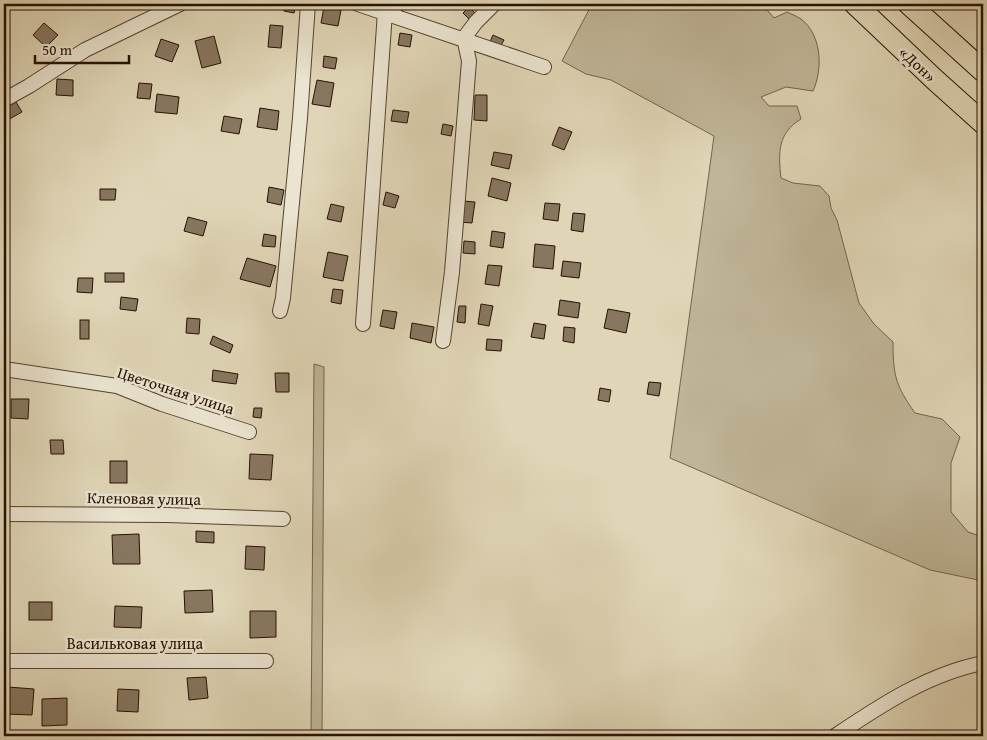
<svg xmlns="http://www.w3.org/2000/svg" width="987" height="740" font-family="'Gentium Book Plus',serif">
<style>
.green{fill:#c0b598;stroke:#73634c}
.building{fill:#877760;stroke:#261101}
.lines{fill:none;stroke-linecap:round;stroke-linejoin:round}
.minor-casing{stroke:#54422e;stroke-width:16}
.highway-casing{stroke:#261101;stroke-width:23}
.minor{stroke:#ebe4d0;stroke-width:14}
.highway{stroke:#e0d6b7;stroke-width:21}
.labels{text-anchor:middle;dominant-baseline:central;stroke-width:5;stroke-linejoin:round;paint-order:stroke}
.street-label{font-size:16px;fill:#261101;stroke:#ebe4d0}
</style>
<rect width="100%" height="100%" fill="#e0d6b7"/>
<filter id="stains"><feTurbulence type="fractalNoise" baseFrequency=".004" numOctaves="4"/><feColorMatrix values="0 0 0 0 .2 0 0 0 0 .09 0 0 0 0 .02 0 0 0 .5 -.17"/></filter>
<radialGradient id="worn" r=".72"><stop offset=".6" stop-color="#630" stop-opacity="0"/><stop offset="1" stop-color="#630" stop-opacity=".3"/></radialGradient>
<g class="green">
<path d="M592 4H762L774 18 787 12C791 14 797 16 801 19 822 35 823 69 813 91L786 87 761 97 769 106H797L801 119C778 133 778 152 781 178L793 183 820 186 829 196 831 208 837 220 859 303 874 324 893 342C893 376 896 386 915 413L942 419 960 437 951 463V512L968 532 983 537V581L930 570 670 458 714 136 611 80 586 74 562 61Z"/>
<path d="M314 364 324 367 322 736H311Z"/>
</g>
<g class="building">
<path d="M285 4H296L294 13 284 11Z"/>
<path d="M324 7 341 10 338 26 321 23Z"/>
<path d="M469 7 475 13 470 20 463 13Z"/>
<path d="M44 23 58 35 46 47 33 35Z"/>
<path d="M270 25 283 26 281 48 268 47Z"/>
<path d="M400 33 412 35 410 47 398 45Z"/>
<path d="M493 35 504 40 499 49 489 44Z"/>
<path d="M214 36 221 63 202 68 195 41Z"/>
<path d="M161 39 179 45 172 62 155 56Z"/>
<path d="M324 56 337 58 335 69 323 67Z"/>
<path d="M57 79 73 80V96L56 95Z"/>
<path d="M317 80 334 83 330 107 312 104Z"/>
<path d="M139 83 152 84 150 99 137 98Z"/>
<path d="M157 94 179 97 177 114 155 112Z"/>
<path d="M475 95H487V121L474 120Z"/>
<path d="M16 102 22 112 4 122V109Z"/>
<path d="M260 108 279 111 277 130 257 127Z"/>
<path d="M393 110 409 112 407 123 391 121Z"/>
<path d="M224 116 242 119 239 134 221 131Z"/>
<path d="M443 124 453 126 451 136 441 134Z"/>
<path d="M559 127 572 132 564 150 552 145Z"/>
<path d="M494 152 512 155 509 169 491 165Z"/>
<path d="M492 178 511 183 507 201 488 196Z"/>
<path d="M269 187 284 190 281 205 267 202Z"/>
<path d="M100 189H116L115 200H100Z"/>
<path d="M386 192 399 196 395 208 383 205Z"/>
<path d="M463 201 475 202 472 223 460 222Z"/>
<path d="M545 203 560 204 558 221 543 219Z"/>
<path d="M331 204 344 207 341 222 327 219Z"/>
<path d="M573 213 585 214 583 232 571 230Z"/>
<path d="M188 217 207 222 203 236 184 231Z"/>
<path d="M492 231 505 233 503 248 490 246Z"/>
<path d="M264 234 276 236 275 247 262 246Z"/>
<path d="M464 241 475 242V254L463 253Z"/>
<path d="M535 244 555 246 553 269 533 267Z"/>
<path d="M328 252 348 256 343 281 323 277Z"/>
<path d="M247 258 276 266 270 287 240 279Z"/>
<path d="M563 261 581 263 579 278 561 276Z"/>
<path d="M488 265 502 266 499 286 485 284Z"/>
<rect x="105" y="273" width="19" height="9"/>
<path d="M78 278H93L92 293 77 292Z"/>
<path d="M333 289 343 290 341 304 331 302Z"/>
<path d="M121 297 138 299 136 311 120 309Z"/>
<path d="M560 300 580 303 578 318 558 315Z"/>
<path d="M481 304 493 306 489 326 478 324Z"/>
<path d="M459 306H466L465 323 457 322Z"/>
<path d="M608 309 630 313 626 333 604 328Z"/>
<path d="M383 310 397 312 394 329 380 326Z"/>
<path d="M187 318 200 319 199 334 186 333Z"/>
<rect x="80" y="320" width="9" height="19"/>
<path d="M412 323 434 327 431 343 410 338Z"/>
<path d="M534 323 546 325 544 339 531 337Z"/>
<path d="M564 327 575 328 574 343 563 341Z"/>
<path d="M213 336 233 345 230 353 210 344Z"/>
<path d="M487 339 502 340 501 351 486 350Z"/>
<path d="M213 370 238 374 236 384 212 381Z"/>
<path d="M275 373H289V392H276Z"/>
<path d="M649 382 661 383 659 396 647 394Z"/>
<path d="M600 388 611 390 609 402 598 400Z"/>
<path d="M11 399H29L28 419 11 418Z"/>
<path d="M254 408H262L261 418 253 417Z"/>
<path d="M50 440H63L64 454H51Z"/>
<path d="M250 454 273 455 271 480 249 479Z"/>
<rect x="110" y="461" width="17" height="22"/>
<path d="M196 531 214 532V543L196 542Z"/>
<path d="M139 534 140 564H113L112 535Z"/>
<path d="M246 546 265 547 264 570 245 569Z"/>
<path d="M212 590 213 612 185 613 184 591Z"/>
<rect x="29" y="602" width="23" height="18"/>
<path d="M115 606 142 607 141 628 114 627Z"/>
<path d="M250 611H276V637L250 638Z"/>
<path d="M206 677 208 698 189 700 187 678Z"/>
<path d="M8 687 34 689 32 715 6 714Z"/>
<path d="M118 689 139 690 138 712 117 711Z"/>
<path d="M67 698V725L42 726V699Z"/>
</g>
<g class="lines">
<g class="minor-casing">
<g id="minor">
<path d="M358 4 544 67"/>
<path d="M4 100 29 86 85 50 180 4"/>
<path d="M280 311 283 298 300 118 308 4"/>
<path d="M363 324 385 12 398 4"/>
<path d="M443 341 452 272 469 61 464 38 476 22 494 4"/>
<path d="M4 369 117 386 162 404 249 432"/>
<path d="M4 514 167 515 283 519"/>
<path d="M4 661H266"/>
<path d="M835 736C881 705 928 674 983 663"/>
</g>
</g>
<g class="highway-casing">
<g id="highway">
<path d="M855 4 934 79 983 123"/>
<path d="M909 4 983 71"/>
</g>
</g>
<use href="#minor" class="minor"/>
<use href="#highway" class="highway"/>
</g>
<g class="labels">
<g class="street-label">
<text transform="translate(918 64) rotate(43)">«Дон»</text>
<text transform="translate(176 390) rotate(18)">Цветочная улица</text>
<text transform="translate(144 498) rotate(1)">Кленовая улица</text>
<text x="135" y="643">Васильковая улица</text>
</g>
</g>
<rect width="987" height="740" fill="none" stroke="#e0d6b7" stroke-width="20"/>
<rect x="5" y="5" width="977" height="730" fill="none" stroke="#261101" stroke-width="2.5"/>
<rect x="10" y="10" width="967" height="720" fill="none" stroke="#261101"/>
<path d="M35 55v8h94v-8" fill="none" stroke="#261101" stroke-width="2.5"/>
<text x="42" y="55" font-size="15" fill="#261101" stroke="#ebe4d0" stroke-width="4" paint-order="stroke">50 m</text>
<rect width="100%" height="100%" filter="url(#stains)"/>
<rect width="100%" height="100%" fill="url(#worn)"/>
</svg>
